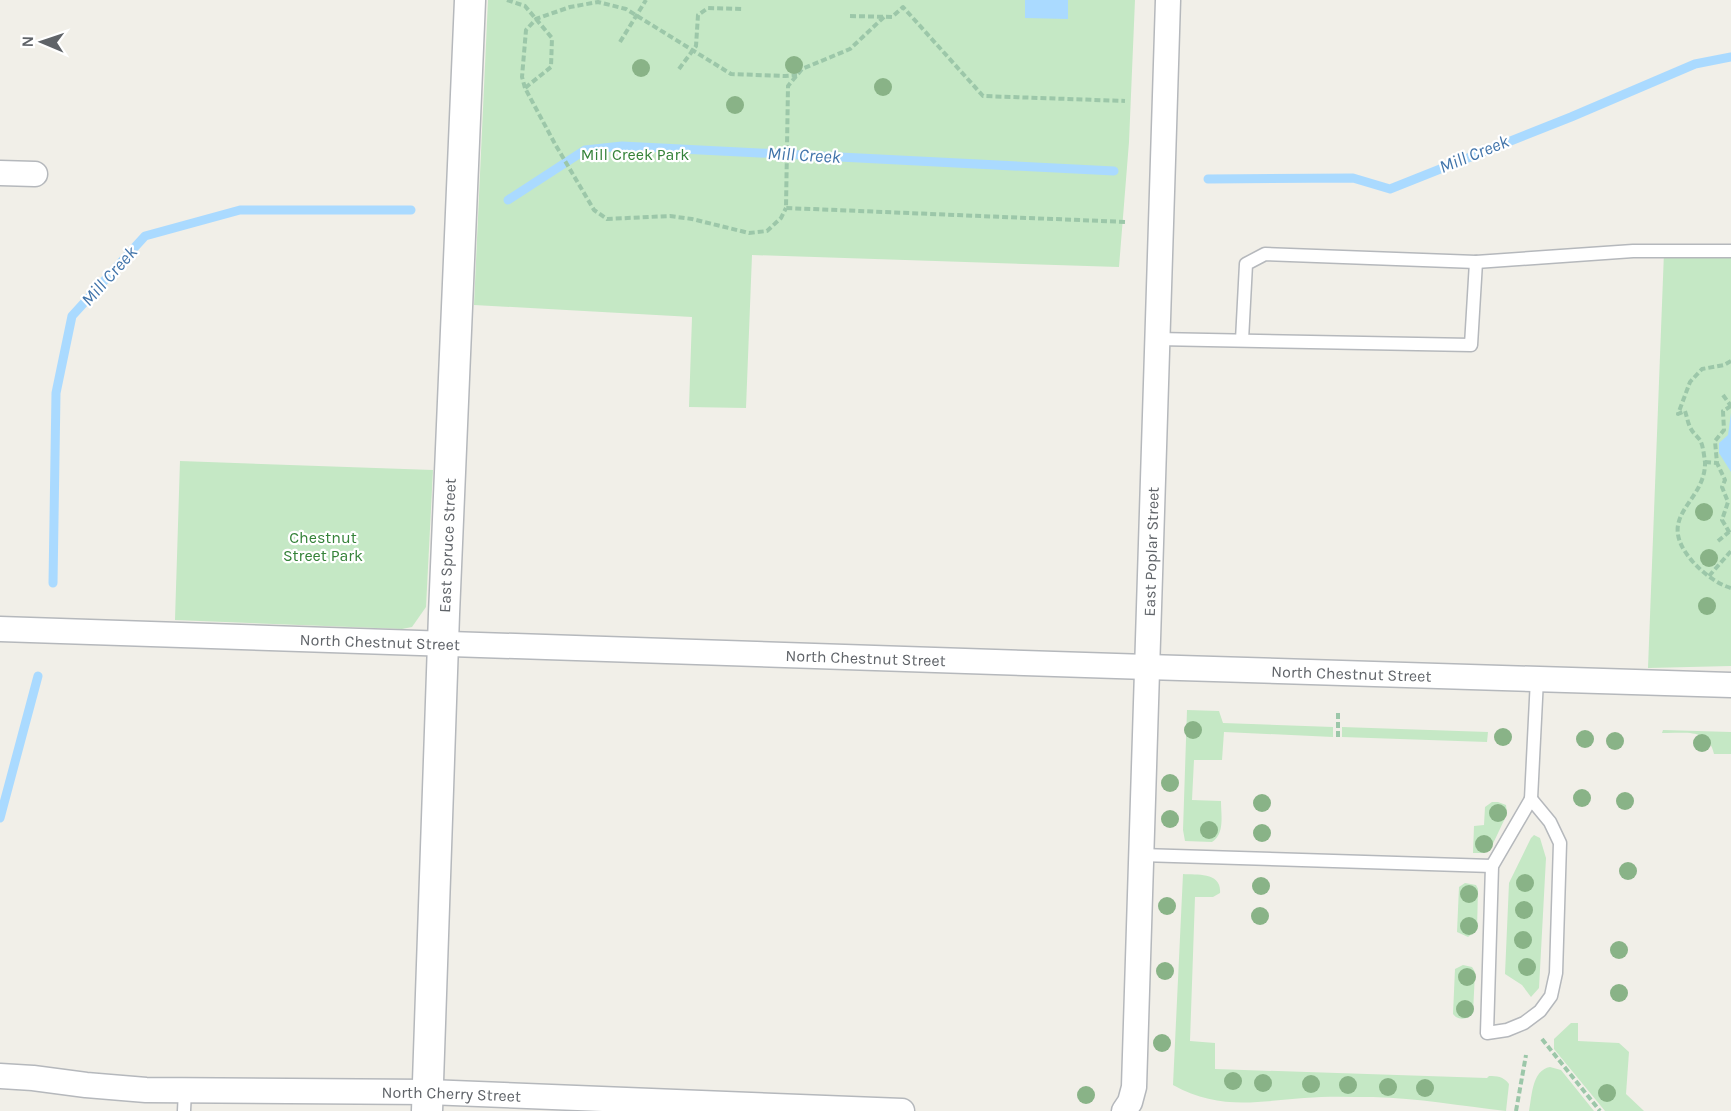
<svg xmlns="http://www.w3.org/2000/svg" width="1731" height="1111" font-family="Karla,sans-serif">
<style>
.green{fill:#c5e8c5}
.water{fill:#aadaff}
.lines{fill:none;stroke-linecap:round;stroke-linejoin:round}
.stream{stroke:#aadaff;stroke-width:9}
.service-casing{stroke:#b5b8bc;stroke-width:15}
.minor-casing{stroke:#b5b8bc;stroke-width:27}
.tertiary-casing{stroke:#b5b8bc;stroke-width:33}
.path{stroke:#9cc7a9;stroke-width:4;stroke-dasharray:6 3;stroke-linecap:butt}
.service{stroke:#fff;stroke-width:12}
.minor{stroke:#fff;stroke-width:24}
.tertiary{stroke:#fff;stroke-width:30}
.tree{fill:#89b387}
.labels{text-anchor:middle;dominant-baseline:central;stroke-width:4.5;stroke-linejoin:round;paint-order:stroke}
.park-label{font-size:16px;fill:#348238;stroke:#fff}
.street-label{font-size:16px;fill:#5f6368;stroke:#fff}
.water-label{font-size:18px;font-style:italic;fill:#4174aa;stroke:#fff}
</style>
<rect width="100%" height="100%" fill="#f1efe8"/>
<g class="green">
<path d="M488 0H1135L1129 142 1119 267 752 255 746 408 689 407 692 317 474 305Z"/>
<path d="M1664 252 1731 255V666L1648 668Z"/>
<path d="M180 461 433 470 426 607 412 627 402 629 175 620Z"/>
<path d="M1187 710 1219 711 1223 723 1333 727V737L1224 732 1222 760H1194L1192 800 1221 801C1221 815 1225 834 1212 842L1185 841 1183 830Z"/>
<path d="M1342 727 1488 732 1487 742 1342 737Z"/>
<path d="M1663 730 1731 732V754H1714C1708 727 1684 734 1662 733Z"/>
<path d="M1492 802H1498L1506 805 1507 814 1490 850 1482 853H1473L1474 826 1484 825 1485 807Z"/>
<path d="M1534 835 1540 838 1546 858 1539 988 1531 997 1522 985 1505 974 1509 883 1531 838Z"/>
<path d="M1183 874C1197 875 1222 872 1220 893L1213 897H1195L1190 1041 1215 1043V1069L1487 1078 1489 1076C1497 1076 1503 1076 1509 1084L1506 1111C1461 1106 1418 1098 1373 1097 1350 1097 1327 1096 1304 1098 1255 1102 1218 1110 1173 1085Z"/>
<path d="M1465 883 1476 885 1478 889 1477 930 1468 937 1457 932 1459 887Z"/>
<path d="M1463 965 1472 967 1475 972 1473 1013C1468 1020 1458 1021 1453 1014L1455 969Z"/>
<path d="M1571 1023H1578V1041L1619 1043 1629 1052 1626 1094 1644 1111H1605L1554 1049V1039Z"/>
<path d="M1550 1067 1561 1070 1594 1111H1529C1532 1096 1532 1070 1550 1067Z"/>
</g>
<g class="water">
<path d="M1025 0H1068V19L1025 18Z"/>
<path d="M1731 413V472L1719 453V443L1728 435Z"/>
</g>
<g class="lines">
<g class="stream">
<path d="M1208 179 1353 178 1390 189 1571 117 1695 64 1731 57"/>
<path d="M508 200 585 150 622 146 1114 171"/>
<path d="M53 583 56 393 72 316 145 236 240 210H411"/>
<path d="M0 818 38 676"/>
</g>
<g class="service-casing">
<g id="service">
<path d="M1157 339 1471 345 1476 262"/>
<path d="M1242 340 1246 264 1265 254 1476 262 1633 251H1731"/>
<path d="M1531 799 1550 822 1560 843 1556 973 1551 996 1540 1011 1524 1023 1507 1030 1487 1033 1492 866Z"/>
<path d="M1531 799 1537 679"/>
<path d="M1141 855 1492 866"/>
<path d="M184 1111 185 1090"/>
</g>
</g>
<g class="minor-casing">
<g id="minor">
<path d="M0 173 35 174"/>
<path id="s1" d="M0 629 1147 667 1731 685"/>
<path id="s2" d="M0 1076 33 1078 86 1085 146 1090 428 1092 902 1111"/>
<path id="s3" d="M1124 1111 1130 1102 1134 1087 1168 0"/>
</g>
</g>
<g class="tertiary-casing">
<g id="tertiary">
<path id="s4" d="M427 1111 444 614 470 0"/>
</g>
</g>
<g class="path">
<path d="M507 0 525 6 552 38 551 67 525 88 555 144 594 210 607 219 670 216 692 219 749 233 767 231 781 218 786 208"/>
<path d="M850 16 892 17 903 7 983 96 1125 101"/>
<path d="M884 17 850 49 802 69 788 86 786 208 1126 222"/>
<path d="M620 42 646 0"/>
<path d="M679 69 696 46 698 15 708 8 743 9"/>
<path d="M525 88 522 77 526 30 536 19 570 7 598 2 626 9 731 74 785 76 797 75"/>
<path d="M1731 361 1724 365 1702 369 1690 382 1678 414 1685 411C1687 417 1688 424 1691 429 1693 433 1697 436 1700 440 1703 445 1704 455 1705 462 1706 504 1652 515 1693 562 1703 573 1717 584 1731 588"/>
<path d="M1723 395 1731 406"/>
<path d="M1731 406 1723 411 1724 430 1715 441 1717 463 1725 480 1722 487 1728 502 1722 520 1731 535"/>
<path d="M1705 462 1717 463"/>
<path d="M1718 541 1729 532"/>
<path d="M1709 576 1731 551"/>
<path d="M1338 737V710"/>
<path d="M1542 1039 1600 1111"/>
<path d="M1516 1111 1526 1055"/>
</g>
<use href="#service" class="service"/>
<use href="#minor" class="minor"/>
<use href="#tertiary" class="tertiary"/>
</g>
<g class="tree">
<circle cx="794" cy="65" r="9"/>
<circle cx="641" cy="68" r="9"/>
<circle cx="883" cy="87" r="9"/>
<circle cx="735" cy="105" r="9"/>
<circle cx="1704" cy="512" r="9"/>
<circle cx="1709" cy="558" r="9"/>
<circle cx="1707" cy="606" r="9"/>
<circle cx="1193" cy="730" r="9"/>
<circle cx="1503" cy="737" r="9"/>
<circle cx="1585" cy="739" r="9"/>
<circle cx="1615" cy="741" r="9"/>
<circle cx="1702" cy="743" r="9"/>
<circle cx="1170" cy="783" r="9"/>
<circle cx="1582" cy="798" r="9"/>
<circle cx="1625" cy="801" r="9"/>
<circle cx="1262" cy="803" r="9"/>
<circle cx="1498" cy="813" r="9"/>
<circle cx="1170" cy="819" r="9"/>
<circle cx="1209" cy="830" r="9"/>
<circle cx="1262" cy="833" r="9"/>
<circle cx="1484" cy="844" r="9"/>
<circle cx="1628" cy="871" r="9"/>
<circle cx="1525" cy="883" r="9"/>
<circle cx="1261" cy="886" r="9"/>
<circle cx="1469" cy="894" r="9"/>
<circle cx="1167" cy="906" r="9"/>
<circle cx="1524" cy="910" r="9"/>
<circle cx="1260" cy="916" r="9"/>
<circle cx="1469" cy="926" r="9"/>
<circle cx="1523" cy="940" r="9"/>
<circle cx="1619" cy="950" r="9"/>
<circle cx="1527" cy="967" r="9"/>
<circle cx="1165" cy="971" r="9"/>
<circle cx="1467" cy="977" r="9"/>
<circle cx="1619" cy="993" r="9"/>
<circle cx="1465" cy="1009" r="9"/>
<circle cx="1162" cy="1043" r="9"/>
<circle cx="1233" cy="1081" r="9"/>
<circle cx="1263" cy="1083" r="9"/>
<circle cx="1311" cy="1084" r="9"/>
<circle cx="1348" cy="1085" r="9"/>
<circle cx="1388" cy="1087" r="9"/>
<circle cx="1425" cy="1088" r="9"/>
<circle cx="1607" cy="1093" r="9"/>
<circle cx="1086" cy="1095" r="9"/>
</g>
<g class="labels">
<g class="park-label">
<text x="635" y="154">Mill Creek Park</text>
<text x="323" y="537">Chestnut<tspan x="323" dy="18">Street Park</tspan></text>
</g>
<g class="street-label">
<text stroke="none"><textPath href="#s4" startOffset="566">East Spruce Street</textPath></text>
<text stroke="none"><textPath href="#s3" startOffset="562">East Poplar Street</textPath></text>
<text stroke="none"><textPath href="#s1" startOffset="380">North Chestnut Street</textPath></text>
<text stroke="none"><textPath href="#s1" startOffset="866">North Chestnut Street</textPath></text>
<text stroke="none"><textPath href="#s1" startOffset="1352">North Chestnut Street</textPath></text>
<text stroke="none"><textPath href="#s2" startOffset="452">North Cherry Street</textPath></text>
</g>
<g class="water-label">
<text transform="translate(1474 154) rotate(-22)">Mill Creek</text>
<text transform="translate(804 155) rotate(3)">Mill Creek</text>
<text transform="translate(109 276) rotate(-48)">Mill Creek</text>
</g>
</g>
<g transform="translate(42 42) rotate(272)" stroke="#ffffff" stroke-width="4.5" paint-order="stroke">
<path d="M0-4.5L10 22L0 15L-10 22Z" fill="#5f6368"/>
<text y="-9" font-size="16" font-weight="bold" text-anchor="middle" fill="#5f6368">N</text>
</g>
</svg>
